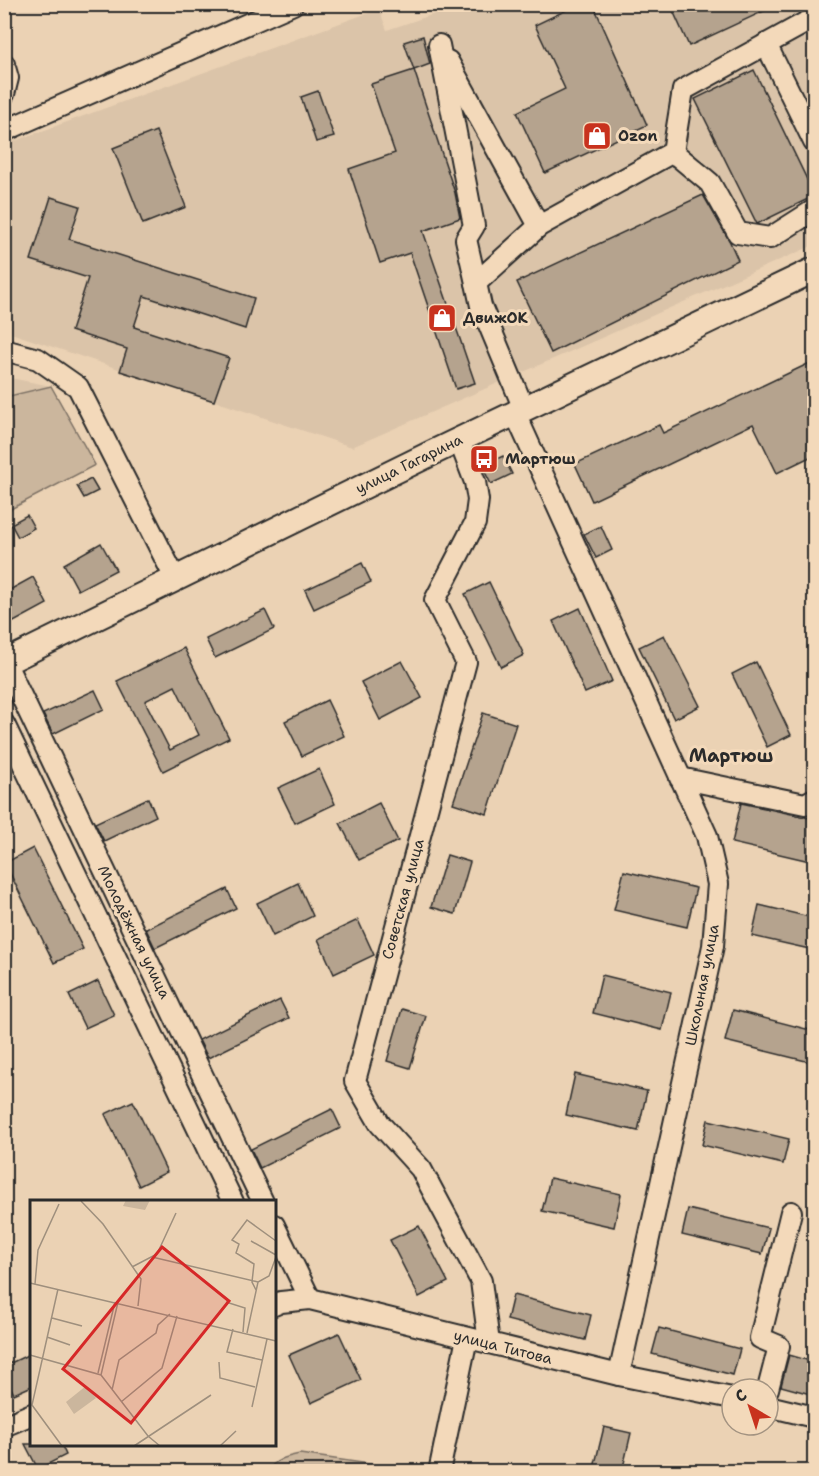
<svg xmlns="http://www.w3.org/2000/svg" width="819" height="1476" font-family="'Shantell Sans',sans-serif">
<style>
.built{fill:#dbc4a9}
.green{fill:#cbb69d;stroke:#7b7064;stroke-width:1.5}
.building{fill:#b5a38e;stroke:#2b2b2b;stroke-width:1.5;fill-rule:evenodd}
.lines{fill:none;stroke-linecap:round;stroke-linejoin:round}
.minor-casing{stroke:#2b2b2b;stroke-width:24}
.major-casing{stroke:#2b2b2b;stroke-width:28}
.minor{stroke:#f3d9ba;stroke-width:20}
.major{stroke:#f3d9ba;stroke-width:24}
.labels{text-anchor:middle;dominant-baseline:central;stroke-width:6;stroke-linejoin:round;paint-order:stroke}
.poi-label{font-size:15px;font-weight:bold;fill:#2b2b2b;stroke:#f3d9ba;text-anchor:start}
.street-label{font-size:15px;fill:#2b2b2b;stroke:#f3d9ba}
.quarter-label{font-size:18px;font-weight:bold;fill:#2b2b2b;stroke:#f3d9ba}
.inset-road{fill:none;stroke:#9e8f7d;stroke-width:1.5}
.view{fill:#d62828;fill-opacity:0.15;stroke:#d62828;stroke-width:3}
.inset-edge{fill:none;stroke:#2b2b2b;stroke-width:3}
</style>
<rect width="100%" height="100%" fill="#ebd2b4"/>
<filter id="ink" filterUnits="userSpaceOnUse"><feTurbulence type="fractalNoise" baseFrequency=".0167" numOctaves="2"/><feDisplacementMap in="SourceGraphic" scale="12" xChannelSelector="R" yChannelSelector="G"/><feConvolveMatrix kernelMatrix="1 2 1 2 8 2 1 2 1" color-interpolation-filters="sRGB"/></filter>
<g filter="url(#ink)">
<g class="built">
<path d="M461 5H814V245L352 447 5 331 4 26 16 72 9 143 379 9 387 30Z"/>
<path d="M4 377H5L51 386 5 397Z"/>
</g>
<g class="green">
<path d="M51 386 95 465 5 512V397Z"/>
<path d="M300 1454 390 1467 398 1471H268C275 1459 287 1457 300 1454Z"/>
</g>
<g class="building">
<path d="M579 4H593L647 125 545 173 517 112 565 89 535 25Z"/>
<path d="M670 4H779L689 46Z"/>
<path d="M423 36 430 64 414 70 404 42Z"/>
<path d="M414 70 455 193 460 218 423 231 475 383 456 389 410 253 380 263 349 169 395 153 371 84Z"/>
<path d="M754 70 814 194V196L757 224 695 99Z"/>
<path d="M318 91 334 137 316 142 301 97Z"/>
<path d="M156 131 186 207 143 224 113 148Z"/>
<path d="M703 195 730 242 738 260 551 353 517 282Z"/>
<path d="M51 197 80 206 69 239 254 298 245 329 144 296 134 327 229 358 214 401 120 371 127 349 71 331 88 278 31 260Z"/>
<path d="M814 361V455L777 473 753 424 592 501 575 464 659 425 663 433Z"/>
<path d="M503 456 512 474 491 484 482 466Z"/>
<path d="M91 479 98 491 84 498 77 486Z"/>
<path d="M27 515 34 528 18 537 11 524Z"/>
<path d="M601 526 612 550 596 558 584 534Z"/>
<path d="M101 543 116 570 78 590 64 564Z"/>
<path d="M362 563 371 582 314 609 305 590Z"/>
<path d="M33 577 47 604 10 624 4 614V593Z"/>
<path d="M489 582 524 655 501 667 465 594Z"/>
<path d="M580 608 612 681 585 693 553 621Z"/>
<path d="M265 610 274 629 215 658 206 639Z"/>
<path d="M664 635 700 706 674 719 639 647Z"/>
<path d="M184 648 229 738 163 771 117 681ZM175 686 199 735 170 750 145 701Z"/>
<path d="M402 661 422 698 380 720 361 682Z"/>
<path d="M756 662 791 735 767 747 732 674Z"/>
<path d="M95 690 104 709 53 734 43 714Z"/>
<path d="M327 700 344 736 302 756 285 721Z"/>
<path d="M483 713 516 724 487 814 453 803Z"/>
<path d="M319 769 335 804 295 823 278 788Z"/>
<path d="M148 798 156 816 104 841 95 823Z"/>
<path d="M379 803 398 841 359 860 340 823Z"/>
<path d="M741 803 814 819V862L732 843Z"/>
<path d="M33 848 83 949 54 963 5 863Z"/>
<path d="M447 855 470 862 455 914 431 907Z"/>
<path d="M624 871 696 888 687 927 614 910Z"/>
<path d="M298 883 313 916 273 936 257 903Z"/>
<path d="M227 889 236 908 155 948 146 929Z"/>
<path d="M759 905 814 918V950L752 936Z"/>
<path d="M358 920 374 955 334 974 318 939Z"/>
<path d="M602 975 671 992 662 1030 593 1013Z"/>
<path d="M98 981 114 1015 85 1028 69 995Z"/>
<path d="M280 1000 289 1018 208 1058 199 1040Z"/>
<path d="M402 1009 426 1016 410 1068 387 1061Z"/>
<path d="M733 1010 814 1031V1063L725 1041Z"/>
<path d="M575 1074 647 1091 638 1131 566 1115Z"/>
<path d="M133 1101 167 1172 139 1186 105 1114Z"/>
<path d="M332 1109 341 1128 260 1168 251 1149Z"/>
<path d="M708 1120 789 1139 783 1164 702 1145Z"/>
<path d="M550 1178 621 1194 614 1227 542 1211Z"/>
<path d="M688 1209 769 1228 762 1254 682 1235Z"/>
<path d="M419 1226 448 1282 419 1297 390 1240Z"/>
<path d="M513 1295 591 1315 585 1340 507 1320Z"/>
<path d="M659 1328 740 1349 733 1375 652 1354Z"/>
<path d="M339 1333 361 1380 311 1403 289 1355Z"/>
<path d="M32 1353V1386L14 1394 4 1374V1366Z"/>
<path d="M789 1355 814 1362V1395L781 1386Z"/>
<path d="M604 1427 631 1433 622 1472H593Z"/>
<path d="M25 1444H61L66 1455 38 1469Z"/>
</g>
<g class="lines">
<g class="minor-casing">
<g id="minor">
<path d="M766 44 814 142"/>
<path d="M439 45 474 226 466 239 476 283"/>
<path d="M448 61 539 226"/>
<path d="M4 64 8 78 4 94"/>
<path d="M4 131 293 4"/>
<path d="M673 152 710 183 738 233 770 238 814 210"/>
<path d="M4 350 38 359 78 387 175 578"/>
<path d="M524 409 481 306 476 283 539 226 673 152 683 90 814 18"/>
<path d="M515 413 707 836 718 884 713 946 619 1375"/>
<path d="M459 440 475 482 478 500 475 523 435 600 466 662 355 1081 380 1124 421 1169 481 1281 489 1343"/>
<path d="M5 662 263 1202"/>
<path d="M4 724 233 1202"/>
<path d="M680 778 805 804 814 799"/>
<path d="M274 1225 310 1299"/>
<path d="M274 1305 281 1302 310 1299 619 1375 732 1398"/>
<path d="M768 1389 779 1346 760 1338 791 1212"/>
<path d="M768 1406 814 1417"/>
<path d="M4 1426 32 1414"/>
<path d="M439 1472 467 1338"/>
</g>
</g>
<g class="major-casing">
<path id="major" d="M4 663 436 451 814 270"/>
</g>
<use href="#minor" class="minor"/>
<use href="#major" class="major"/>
</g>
</g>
<defs>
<g id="shop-square" transform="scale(1.5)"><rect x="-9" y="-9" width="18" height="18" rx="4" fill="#c8321e" stroke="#f3d9ba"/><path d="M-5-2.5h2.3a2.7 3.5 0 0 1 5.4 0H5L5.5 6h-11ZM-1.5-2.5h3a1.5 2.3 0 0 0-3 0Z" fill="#fff"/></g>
<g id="bus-square" transform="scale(1.5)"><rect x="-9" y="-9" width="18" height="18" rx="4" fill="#c8321e" stroke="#f3d9ba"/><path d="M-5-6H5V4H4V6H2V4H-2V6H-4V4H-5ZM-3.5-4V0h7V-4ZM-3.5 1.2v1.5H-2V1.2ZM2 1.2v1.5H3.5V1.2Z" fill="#fff"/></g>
</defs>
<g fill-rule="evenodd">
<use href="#shop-square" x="597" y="136"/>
<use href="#shop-square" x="442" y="318"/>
<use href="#bus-square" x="484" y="459"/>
</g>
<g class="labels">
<g class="poi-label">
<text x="618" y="136">Ozon</text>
<text x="463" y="318">ДвижОК</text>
<text x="505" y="459">Мартюш</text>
</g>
<g class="street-label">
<text transform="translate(409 464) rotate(-26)">улица Гагарина</text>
<text transform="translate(403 899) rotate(-75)">Советская улица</text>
<text transform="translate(134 932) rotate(64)">Молодёжная улица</text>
<text transform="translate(702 985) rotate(-79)">Школьная улица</text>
<text transform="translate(503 1347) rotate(14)">улица Титова</text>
</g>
<g class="quarter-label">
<text x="731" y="756">Мартюш</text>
</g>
</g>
<g transform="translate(30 1200)">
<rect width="246" height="246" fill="#ebd2b4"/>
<path d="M96 0H120L115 10 93 6ZM56 186 66 198 44 214 36 202Z" fill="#cbb69d"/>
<path class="inset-road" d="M51 1 73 24 111 79 108 106M221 41 246 55M122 57 228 82M102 67 127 54 146 13M0 83 246 141M5 84 8 50 29 4M28 89 2 205 32 246M226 90 222 82 224 64 206 53 209 44 202 40 217 20 246 41M196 102 215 108 213 132M22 118 52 126M203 129 197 152 232 160M217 133 228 82 239 76 246 57M17 137 40 145M0 155 71 175 118 236 130 246M189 162 190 178 225 187M68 173 85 102M71 175 88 102M82 190 89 160 126 133 128 125 140 114M91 202 132 168 147 116M222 207 237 139M104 246 181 195M190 246 206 231"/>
<path class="view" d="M132 47 199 101 101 223 33 169Z"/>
<rect width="246" height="246" class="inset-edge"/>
</g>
<rect width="819" height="1476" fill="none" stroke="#f3d9ba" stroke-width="24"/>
<rect x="12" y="12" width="795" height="1452" fill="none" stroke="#2b2b2b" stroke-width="2" filter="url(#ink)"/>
<g transform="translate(750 1407) rotate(321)"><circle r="28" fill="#f3d9ba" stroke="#a39381" stroke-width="1.5"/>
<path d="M0-4.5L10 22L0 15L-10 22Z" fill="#c8321e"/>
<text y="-9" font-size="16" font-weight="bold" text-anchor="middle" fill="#2b2b2b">С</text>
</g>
</svg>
